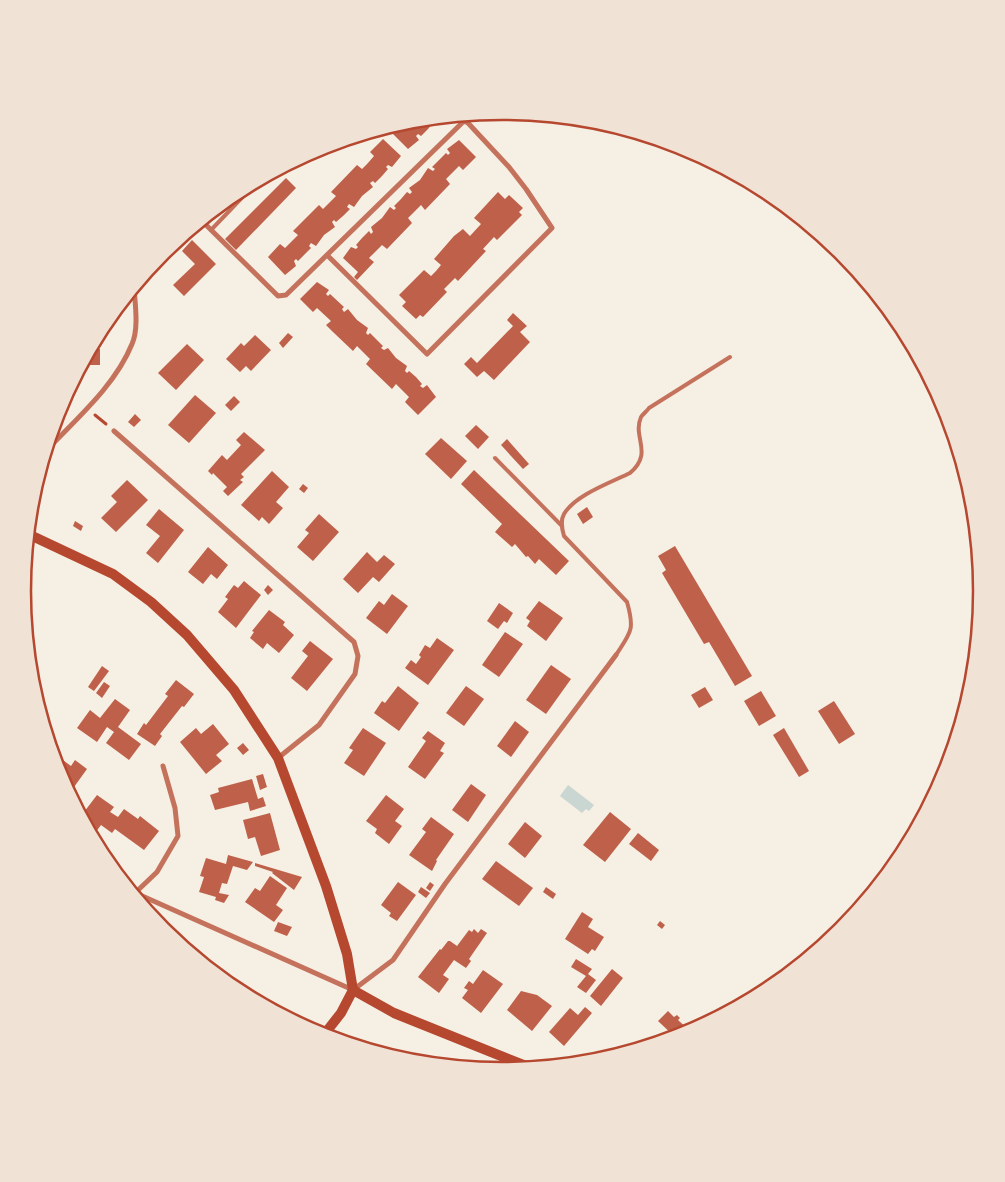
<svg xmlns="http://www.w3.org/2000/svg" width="1005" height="1182" font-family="Barlow,sans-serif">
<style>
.water{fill:#c9d6d2}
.building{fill:#bf614a}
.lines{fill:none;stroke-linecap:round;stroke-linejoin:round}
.path{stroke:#b5482f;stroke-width:3}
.service{stroke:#c5725c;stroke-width:4}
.minor{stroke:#c5725c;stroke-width:5}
.secondary{stroke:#b5482f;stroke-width:10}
.rim{fill:none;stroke:#b5482f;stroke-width:2.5}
</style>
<rect width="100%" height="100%" fill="#f6efe4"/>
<path class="water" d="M568 785 594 805 589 811 586 809 582 813 560 796Z"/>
<g class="building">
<path d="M434 118 432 120 434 122 428 129 421 136 418 134 416 136 419 140 408 149 390 131 398 124 406 121 407 122 410 120Z"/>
<path d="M383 139 401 156 392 167 388 165 386 167 388 169 382 176 375 183 373 181 370 183 373 187 362 196 354 207 349 204 347 207 350 209 343 216 336 222 334 220 332 222 335 227 324 235 316 246 311 243 309 246 311 248 298 261 296 259 294 261 296 266 285 275 268 257 280 244 285 248 298 235 293 231 319 205 323 209 336 196 331 192 357 165 362 169 368 163 374 156 370 152Z"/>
<path d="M459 140 476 157 463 170 459 166 446 179 450 184 425 210 421 205 408 218 412 223 387 249 382 245 369 258 374 262 357 280 354 277 358 272 343 258 351 247 356 249 358 247 356 245 362 238 369 231 371 234 373 232 371 227 382 218 390 207 394 210 396 208 394 206 401 199 407 192 410 194 412 192 409 188 420 180 428 168 433 171 435 169 432 167 446 153 448 155 450 153 447 149Z"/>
<path d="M286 178 296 188 236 250 225 239Z"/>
<path d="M498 192 505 199 509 195 523 208 519 212 522 215 497 240 494 237 483 249 486 251 458 281 455 278 444 289 447 292 423 317 420 315 416 319 402 306 406 302 399 295 424 270 431 276 436 271 441 265 434 259 454 236 463 229 470 236 481 224 474 218Z"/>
<path d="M192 240 216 264 184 296 173 285 195 264 182 251Z"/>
<path d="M317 282 329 290 326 294 328 296 330 294 344 307 342 309 344 312 348 309 357 320 368 328 366 333 368 335 370 333 383 346 381 348 384 350 388 348 396 358 407 366 405 371 407 373 409 371 416 377 422 384 420 386 423 388 427 385 436 397 418 415 405 402 409 397 396 384 392 389 366 364 370 359 357 346 353 351 333 332 326 325 331 321 317 308 313 312 300 299Z"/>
<path d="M513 313 527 326 520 332 530 342 494 380 484 371 477 377 464 364 471 357 477 363 513 326 507 320Z"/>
<path d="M288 333 293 337 283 348 279 343Z"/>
<path d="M255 335 271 350 251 371 246 366 240 372 226 359 241 343 244 346Z"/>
<path d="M187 344 204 360 176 390 158 373Z"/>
<rect x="90" y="349" width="10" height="16"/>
<path d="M195 395 216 413 189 443 168 425Z"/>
<path d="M234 396 240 402 231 411 225 405Z"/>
<path d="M135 414 141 420 134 427 128 422Z"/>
<path d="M476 425 489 437 478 449 465 436Z"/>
<path d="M244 432 265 450 241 474 244 477 240 480 243 482 228 496 223 491 227 487 213 473 212 475 208 471 222 455 227 460 241 445 236 440Z"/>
<path d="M441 438 467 461 451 479 425 454Z"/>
<path d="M507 439 529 464 523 469 501 445Z"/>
<path d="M474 470 569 561 556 575 539 559 535 564 528 556 526 557 515 544 512 547 495 532 502 524 461 484Z"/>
<path d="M272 471 289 487 276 502 283 508 269 524 262 517 259 521 241 505Z"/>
<path d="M127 480 148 500 116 532 101 518 117 502 111 496Z"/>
<path d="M303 484 308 488 304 493 299 489Z"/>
<path d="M587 507 593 517 583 524 577 514Z"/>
<path d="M159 509 184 530 158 563 146 553 160 536 146 525Z"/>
<path d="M319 514 339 532 313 561 297 547 309 533 305 530Z"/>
<path d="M75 521 83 526 81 531 73 526Z"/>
<path d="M675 546 752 676 735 686 709 642 704 644 662 573 666 570 658 556Z"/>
<path d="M208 547 228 565 217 579 211 574 203 584 188 572Z"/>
<path d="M367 552 377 562 384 555 395 564 379 582 373 577 358 593 343 579Z"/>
<path d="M244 581 261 595 236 628 218 612 228 599 225 597 234 585 238 588Z"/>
<path d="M268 585 273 590 268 595 264 590Z"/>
<path d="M392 594 408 606 387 634 366 618 379 601 384 605Z"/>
<path d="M539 601 563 618 546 641 527 626 530 621 526 618Z"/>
<path d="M499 603 513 613 507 623 504 621 498 629 487 621Z"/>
<path d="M269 610 285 622 283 625 294 635 279 653 267 643 263 649 250 638 254 632 252 631Z"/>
<path d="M505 632 523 644 499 677 482 665Z"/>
<path d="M437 638 454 650 428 685 405 668 411 660 416 664 421 657 419 655 425 645 430 648Z"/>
<path d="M310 641 333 659 307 691 291 678 308 656 302 651Z"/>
<path d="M551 665 571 679 546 714 526 700Z"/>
<path d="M102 666 109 671 94 691 88 687Z"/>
<path d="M176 680 194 694 184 707 182 706 160 734 162 736 155 746 137 734 144 723 146 725 168 696 165 694Z"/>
<path d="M104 682 110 686 102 698 96 693Z"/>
<path d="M398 686 419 703 399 731 374 713 382 701 385 703Z"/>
<path d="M466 686 484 699 464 726 446 713Z"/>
<path d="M705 687 713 700 699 708 691 695Z"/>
<path d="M761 691 776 716 759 726 744 701Z"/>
<path d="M115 699 130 710 118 727 141 744 129 760 106 743 114 732 107 727 97 742 77 728 90 710 100 718Z"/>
<path d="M834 701 855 734 839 744 818 711Z"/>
<path d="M515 721 529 732 511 757 497 746Z"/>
<path d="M213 724 229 744 216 755 222 761 206 774 180 742 196 728 201 734Z"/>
<path d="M363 728 386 743 364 776 344 763 353 750 349 748Z"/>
<path d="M784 728 809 771 799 777 773 735Z"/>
<path d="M428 731 445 743 440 751 444 753 425 779 408 767 426 741 422 738Z"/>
<path d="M243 743 249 750 243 755 237 748Z"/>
<path d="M56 755 71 766 75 760 87 769 69 794 59 774 54 758Z"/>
<path d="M263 774 267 787 260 790 256 776Z"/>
<path d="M252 779 258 799 263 797 266 806 250 811 248 802 215 810 210 795 219 792 218 788Z"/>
<path d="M471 784 486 795 468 822 452 810Z"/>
<path d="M97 795 114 807 110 812 118 817 124 809 138 819 140 816 159 831 144 850 115 829 112 833 101 825 92 837 81 816Z"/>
<path d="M386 795 404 809 395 821 402 826 389 844 375 833 377 829 366 821Z"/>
<path d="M610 812 631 829 605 862 583 845Z"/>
<path d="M270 813 280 850 261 856 255 837 248 839 243 820Z"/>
<path d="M431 817 454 834 436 860 437 861 432 871 409 855 426 832 422 829Z"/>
<path d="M525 822 542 836 525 858 508 844Z"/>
<path d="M638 833 659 850 651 861 629 844Z"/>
<path d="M228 855 253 862 247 870 233 866 227 884 222 883 219 893 229 895 224 903 215 900 216 897 199 892 204 877 200 876 206 858 226 864Z"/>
<path d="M496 861 533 888 519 906 482 879Z"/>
<path d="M255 863 302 877 294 890 272 873 273 872 255 866Z"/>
<path d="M270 876 287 888 276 905 283 910 274 922 245 902 255 888 260 891Z"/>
<path d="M398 882 416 895 397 921 389 916 391 913 381 905Z"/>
<path d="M430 882 434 885 430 891 426 888Z"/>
<path d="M421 887 430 893 426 898 418 892Z"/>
<path d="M546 887 556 894 553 899 543 892Z"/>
<path d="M582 912 593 919 588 927 604 937 595 951 592 949 588 954 565 939Z"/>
<path d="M660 921 665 925 662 929 657 925Z"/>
<path d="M278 922 292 927 287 936 274 931Z"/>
<path d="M474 929 478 933 481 929 487 933 469 959 471 961 466 968 454 960 443 975 449 979 439 993 418 977 440 949 441 950 448 941H450L457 946 469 930 472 932Z"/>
<path d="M576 959 592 969 588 974 596 980 586 993 577 987 586 976 571 967Z"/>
<path d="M612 969 623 978 601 1006 590 996Z"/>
<path d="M483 970 503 984 481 1013 462 998 468 990 464 988 469 981 473 984Z"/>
<path d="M521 991 537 995 552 1006 532 1031 507 1010Z"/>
<path d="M585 1007 592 1013 564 1046 549 1032 570 1008 578 1015Z"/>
<path d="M668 1011 674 1017 677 1015 680 1018 678 1020 690 1031 688 1034 676 1038 658 1021Z"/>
</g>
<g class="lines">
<path class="path" d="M95 415 106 424"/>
<g class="service">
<path d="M211 230 260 179"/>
<path d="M495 458 561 525"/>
<path d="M616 655C631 632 635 630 627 602L564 536C562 529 560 521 564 514 575 495 612 482 630 473 654 452 632 438 641 417 643 414 647 411 649 408L730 357"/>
</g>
<g class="minor">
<path d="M201 220 278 296 286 295 464 121 468 123 509 167 526 189 552 228 427 354 327 255"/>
<path d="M114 431 354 642 358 656 355 674 319 725 278 758"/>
<path d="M46 451C76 419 115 386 132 344 139 328 135 304 134 287"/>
<path d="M131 891 353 990 393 960 445 884 616 655"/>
<path d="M135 893 157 872 178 836 175 808 163 766"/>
</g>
<g class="secondary">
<path d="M28 534 113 574 151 602 187 635 234 690 278 758 326 886 347 954 353 990"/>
<path d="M353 990 394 1013 531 1068"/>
<path d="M323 1036 341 1013 353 990"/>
</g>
</g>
<path d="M0 0H1005V1182H0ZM31 591a471 471 0 1 1 942 0a471 471 0 1 1-942 0Z" fill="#f1e2d6" fill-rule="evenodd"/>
<path class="rim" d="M31 591a471 471 0 1 1 942 0a471 471 0 1 1-942 0Z"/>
</svg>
